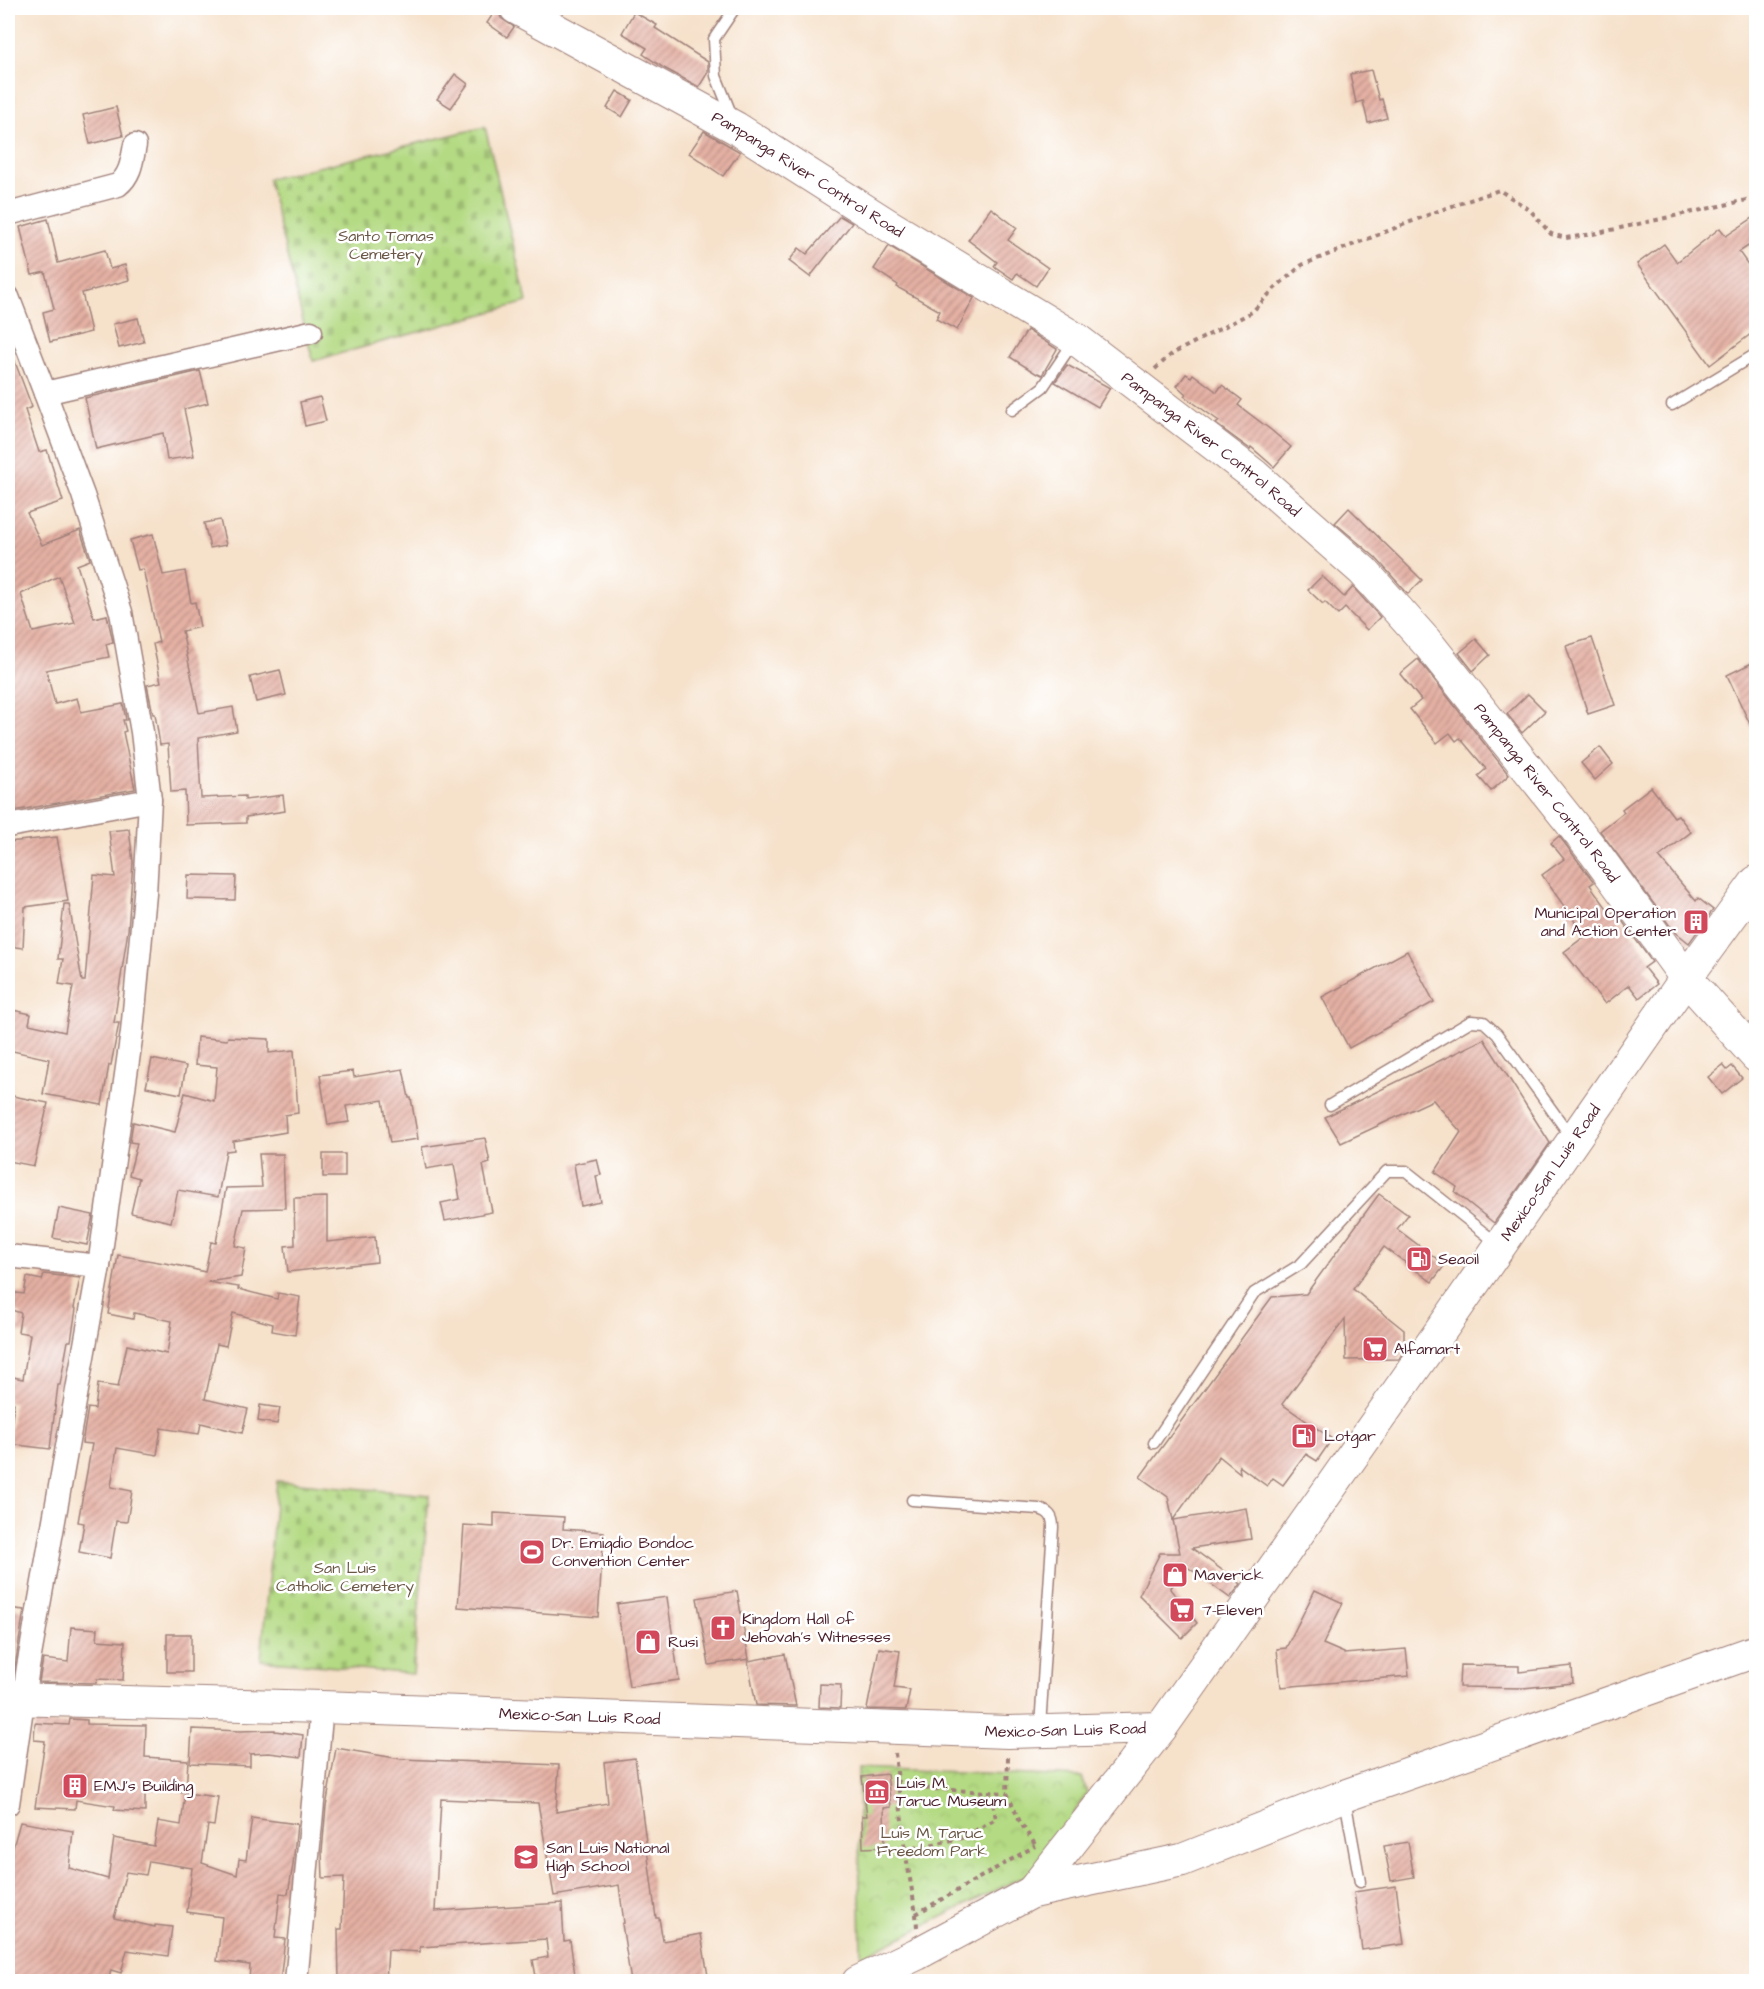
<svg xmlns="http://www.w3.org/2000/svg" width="1764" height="1989" font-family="'Architects Daughter',sans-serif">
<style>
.cemetery{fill:url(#cemetery-stones);stroke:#7f7c57;stroke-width:1.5}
.park{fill:url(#park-crowns);stroke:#7f7c57;stroke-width:1.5}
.building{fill:url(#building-hatch);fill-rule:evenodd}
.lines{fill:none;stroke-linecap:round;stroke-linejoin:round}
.lane-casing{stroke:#a0807a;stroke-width:13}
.street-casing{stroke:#a0807a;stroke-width:25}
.secondary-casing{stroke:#a0807a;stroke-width:34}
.path{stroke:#a0807a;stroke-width:4;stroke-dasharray:4.5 4.5;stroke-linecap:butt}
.lane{stroke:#fff;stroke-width:10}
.street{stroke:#fff;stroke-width:22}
.secondary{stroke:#fff;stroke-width:32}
.labels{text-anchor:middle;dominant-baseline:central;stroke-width:5;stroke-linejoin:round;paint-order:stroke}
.street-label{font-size:16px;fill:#4a1f2b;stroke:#fff}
.park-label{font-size:16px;fill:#6a5745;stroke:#fff}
.poi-label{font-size:16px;fill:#4a1f2b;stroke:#fff;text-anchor:start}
</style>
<defs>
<pattern id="cemetery-stones" width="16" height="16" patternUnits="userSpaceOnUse" patternTransform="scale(1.5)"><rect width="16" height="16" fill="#b4da83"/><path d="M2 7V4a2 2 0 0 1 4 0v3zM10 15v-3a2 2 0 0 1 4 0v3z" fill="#9cbb71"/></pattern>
<pattern id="park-crowns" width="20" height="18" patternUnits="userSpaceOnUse" patternTransform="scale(1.5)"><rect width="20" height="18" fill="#b4da83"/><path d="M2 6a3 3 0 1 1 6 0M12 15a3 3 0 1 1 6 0" fill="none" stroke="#9cbb71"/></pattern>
<pattern id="building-hatch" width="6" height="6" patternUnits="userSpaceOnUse" patternTransform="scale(1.5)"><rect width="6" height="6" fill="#e5b1a4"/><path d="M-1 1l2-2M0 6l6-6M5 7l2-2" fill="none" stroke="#bc8f86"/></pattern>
</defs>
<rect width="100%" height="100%" fill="#fff"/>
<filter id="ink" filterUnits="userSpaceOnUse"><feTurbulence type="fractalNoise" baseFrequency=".0167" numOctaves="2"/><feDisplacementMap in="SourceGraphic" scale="12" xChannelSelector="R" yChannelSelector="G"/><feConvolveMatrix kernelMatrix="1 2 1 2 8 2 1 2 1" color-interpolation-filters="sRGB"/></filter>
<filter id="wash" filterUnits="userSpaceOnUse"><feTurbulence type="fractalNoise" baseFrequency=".008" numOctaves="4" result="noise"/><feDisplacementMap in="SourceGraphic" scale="24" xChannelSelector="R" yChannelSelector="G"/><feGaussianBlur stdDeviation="1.35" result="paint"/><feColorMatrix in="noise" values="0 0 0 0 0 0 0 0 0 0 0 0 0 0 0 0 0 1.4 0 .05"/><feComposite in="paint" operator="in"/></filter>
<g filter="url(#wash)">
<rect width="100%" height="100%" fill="#f6e1ca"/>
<g class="cemetery">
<path d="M485 127 527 302 313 361 268 179Z"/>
<path d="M277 1481 429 1495 413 1674 261 1660Z"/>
</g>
<path class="park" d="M858 1768 1082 1777 1087 1793 1051 1850 1031 1873 861 1957Z"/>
<g id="blocks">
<g class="building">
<path d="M497 8H498L501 18 514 27 507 37 487 23Z"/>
<path d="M634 12 657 25 655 28 708 62V72L699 87 664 68 643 54 647 48 622 33Z"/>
<path d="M1371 70 1379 100 1382 99 1387 118 1368 123 1363 101 1356 103 1350 74Z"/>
<path d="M455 74 468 84 451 108 437 99Z"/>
<path d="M617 91 632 100 622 117 607 108Z"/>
<path d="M116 107 123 136 90 144 83 115Z"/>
<path d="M704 131 740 152 723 176 689 153Z"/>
<path d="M991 208 1017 228 1008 240 1048 268 1036 286 1017 273 1013 279 994 266 997 262 968 240Z"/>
<path d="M840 216 852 223 810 277 789 261 799 248 807 254Z"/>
<path d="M1756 216V241L1739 252 1756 276V330L1710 365 1637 264 1664 244 1677 262 1720 228 1726 236Z"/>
<path d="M48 219 58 263 105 250 110 269 125 265 129 280 82 293 91 332 50 342 43 312 54 309 45 272 32 275 20 227Z"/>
<path d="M889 246 974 298 957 330 936 319 940 311 897 287 898 285 874 269Z"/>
<path d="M138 318 144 342 119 348 113 324Z"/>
<path d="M1027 330 1057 349 1042 375 1038 373 1037 374 1010 357Z"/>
<path d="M8 346H9L32 407 25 410 39 452 47 450 63 501 27 513 42 545 80 530 90 560 77 565 94 618 107 615 113 642 106 644 109 657 46 670 55 704 77 698 81 712 123 704 126 720H123L126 731 123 732 135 789 8 812ZM59 576 75 623 33 632 21 594Z"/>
<path d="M1067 365 1110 388 1098 407 1055 382Z"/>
<path d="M200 371 208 403 184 409 194 456 167 460 163 433 96 449 85 398Z"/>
<path d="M1186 374 1191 377 1193 374 1217 392 1222 385 1242 400 1238 405 1271 430 1291 447 1274 467 1251 447 1250 449 1216 424 1219 421 1184 396 1186 394 1177 386Z"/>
<path d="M320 397 326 421 305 426 300 402Z"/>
<path d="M1349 508 1422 580 1408 594 1375 557 1335 523Z"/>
<path d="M220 520 226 545 210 548 204 523Z"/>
<path d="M153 534 163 575 185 571 191 603 195 602 200 627 182 631 199 713 233 707 237 731 198 738 201 798 245 796V800L283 795 285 811 246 817V823L186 825 185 791 171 792 168 744 160 745 155 714H153L147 685 161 682 153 644 159 642 143 569 138 570 130 540Z"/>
<path d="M1322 576 1344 597 1353 587 1380 617 1367 630 1345 608 1338 615 1325 602 1323 604 1308 590Z"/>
<path d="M1592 638 1615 705 1588 714 1566 646Z"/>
<path d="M1476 639 1490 655 1473 671 1459 653Z"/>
<path d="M1418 659 1509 775 1491 791 1478 776 1486 769 1460 738 1456 741 1450 733 1437 743 1410 709 1421 700 1400 674Z"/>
<path d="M1756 661V737L1727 675Z"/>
<path d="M280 670 286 695 256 702 250 677Z"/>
<path d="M1528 694 1545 711 1522 733 1507 714Z"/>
<path d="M1600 747 1613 764 1595 780 1581 763Z"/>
<path d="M1651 787 1674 817 1678 815 1691 832 1659 857 1696 901 1698 898 1713 910 1689 943 1673 930 1600 831 1624 812 1622 809Z"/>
<path d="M129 829 133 862 128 930 114 1023H119L111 1065H109L102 1105 43 1094 49 1059 8 1050V1009L31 1014 29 1024 65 1032 73 986 59 984 63 959H58L64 904H69L82 981H85L94 875 115 877 109 831Z"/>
<path d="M1559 836 1594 882 1590 885 1611 914 1615 911 1652 962 1644 968 1657 984 1639 998 1629 985 1605 1004 1564 952 1585 936 1542 875 1564 859 1551 843Z"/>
<path d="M57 837 68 901 25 907 23 948 8 946V842Z"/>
<path d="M188 875 236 876 235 900 187 899Z"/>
<path d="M1407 951 1434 1002 1349 1048 1322 997Z"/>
<path d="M197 1037 227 1040 228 1037 269 1039V1053L294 1050 298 1113 285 1115 286 1132 233 1141 234 1150 226 1151 218 1197 178 1190 171 1222 131 1213 139 1178 129 1175 137 1143 130 1142 133 1122 175 1132 185 1093 214 1101 217 1067 195 1065Z"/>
<path d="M1484 1039 1550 1143 1494 1223 1455 1192 1457 1187 1435 1172 1461 1132 1433 1100 1341 1143 1325 1117Z"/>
<path d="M152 1059 186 1066 181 1094 146 1087Z"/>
<path d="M1723 1065 1727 1070 1732 1066 1742 1078 1722 1094 1708 1077Z"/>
<path d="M403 1069 409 1098H411L418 1139 390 1143 383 1100 346 1106 349 1122 328 1125 320 1075 353 1071 354 1077Z"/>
<path d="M8 1095 48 1103 34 1166 8 1161Z"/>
<path d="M485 1138 490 1163 483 1165 492 1212 445 1221 441 1203 460 1199 454 1164 426 1169 422 1147Z"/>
<path d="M259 1154H283L285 1208 243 1209 235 1246 246 1248 241 1277 207 1282 239 1287 238 1289 277 1299 278 1293 300 1297 295 1335 272 1331 273 1324 233 1313 226 1346 217 1344 205 1399 248 1409 242 1433 201 1423 199 1434 161 1428 157 1455 117 1448 111 1487 132 1491 127 1522 116 1521 110 1558 79 1552 84 1523 78 1522 92 1444 82 1443 88 1408 95 1409 98 1384 118 1387 127 1345 167 1354 172 1321 134 1313 133 1319 108 1314 118 1255 176 1265 205 1272 211 1242 216 1243 226 1188 262 1187Z"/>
<rect x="323" y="1154" width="22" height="23"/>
<path d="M597 1159 601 1175 596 1176 601 1202 581 1206 574 1164Z"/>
<path d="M1379 1194 1408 1215 1397 1229 1445 1265 1432 1282 1384 1247 1353 1289 1404 1330V1351L1399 1359 1346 1360 1345 1319 1282 1404 1332 1439 1317 1461 1306 1454 1283 1485 1273 1478 1267 1486 1239 1466 1240 1473 1219 1456 1173 1520 1168 1497 1140 1477 1272 1297 1306 1294Z"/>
<path d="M327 1197V1242L375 1237 377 1262 288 1272 285 1246 295 1245 294 1198Z"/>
<path d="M59 1208 93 1215 87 1245 53 1238Z"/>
<path d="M44 1274 80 1278 74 1308 76 1309 71 1341H68L60 1385H58L50 1449 9 1444 14 1403 8 1402V1376L23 1379 30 1334 18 1332 21 1313 8 1309V1292L24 1294 27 1277 42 1280Z"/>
<path d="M260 1405 280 1408 277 1424 258 1421Z"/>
<path d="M1246 1508 1251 1539 1192 1548 1241 1584 1230 1598 1186 1566 1170 1589 1197 1623 1182 1638 1139 1595 1160 1553H1180L1173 1520Z"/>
<path d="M494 1513 564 1517 563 1529 604 1532 598 1617 458 1607 464 1525 494 1527Z"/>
<path d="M1315 1590 1343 1603 1323 1644 1344 1653V1654L1406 1649 1409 1676 1281 1687 1277 1649 1286 1648Z"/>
<path d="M737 1591 749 1659 709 1665 697 1598Z"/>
<path d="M667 1597 679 1680 629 1687 617 1604Z"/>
<path d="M8 1608 24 1610 13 1678 8 1677Z"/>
<path d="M71 1627 98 1629 97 1640 125 1642 123 1680 97 1679 96 1683 39 1682 43 1659 68 1662Z"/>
<rect x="167" y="1634" width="24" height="38"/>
<path d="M879 1648 900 1651 894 1688 910 1690 906 1710 867 1709Z"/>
<path d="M785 1654 796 1706 756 1705 748 1661Z"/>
<path d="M1460 1665 1519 1666V1672L1572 1666 1573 1683 1523 1688 1459 1687Z"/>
<path d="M820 1684 841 1685 840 1708 819 1707Z"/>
<path d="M70 1719 87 1720V1724L146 1725 145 1757 188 1760 186 1792 145 1789V1812L114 1810 115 1806 76 1800 75 1809 35 1807 45 1741 34 1740 35 1723 69 1725Z"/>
<path d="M192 1729 240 1731 275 1730V1731L303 1735 301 1757 269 1753 250 1754V1766L190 1763Z"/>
<path d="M336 1748 401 1759 559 1765 556 1812 608 1803 604 1762 635 1758 656 1918H659L663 1941 701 1934 709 1982H631L622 1924 624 1923 619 1885 554 1896 538 1803 441 1799 435 1911 562 1903 564 1941 570 1940 576 1982H537L533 1960 548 1957 546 1939 420 1947V1952L388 1950 386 1982H339L338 1929H342L344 1877 323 1878 322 1852 326 1807Z"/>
<path d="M887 1774 891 1807 884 1808 885 1847 863 1848 862 1816H867L862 1777Z"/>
<path d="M185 1793 218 1797 214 1826 208 1825 202 1863 237 1875 239 1859 246 1860 252 1818 297 1824 293 1865 288 1894 280 1893 275 1938 285 1939 280 1982H249L250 1965 217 1961 222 1917 187 1912 192 1868 149 1861 146 1875 126 1872 114 1918 155 1927V1925L172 1927 168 1956 127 1950 121 1973 111 1970 108 1982H24L8 1978V1865L20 1822 73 1831 69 1868 108 1879 114 1838 154 1846 158 1821 181 1825Z"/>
<path d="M1408 1842 1414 1877 1391 1881 1384 1846Z"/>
<path d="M1396 1886 1404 1944 1362 1950 1354 1892Z"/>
</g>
</g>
</g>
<g filter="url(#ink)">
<use href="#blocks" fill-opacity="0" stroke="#a0807a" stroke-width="1.5"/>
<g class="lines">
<g class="lane-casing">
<g id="lane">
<path d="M732 116 716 76 714 39 735 8"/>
<path d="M1672 405 1756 354"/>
<path d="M1012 410 1043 387 1074 341"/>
<path d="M1330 1105 1471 1021 1484 1022 1497 1034 1572 1138"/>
<path d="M1154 1443 1254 1293 1301 1264 1387 1171H1406L1498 1244"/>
<path d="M912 1500 1039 1509C1049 1512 1053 1516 1053 1527L1040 1727"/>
<path d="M1345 1799 1360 1882"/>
</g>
</g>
<g class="street-casing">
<g id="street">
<path d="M8 214 118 185C131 175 132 160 135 145"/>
<path d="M8 297 45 393 83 495 121 612 142 732 150 800 145 894 132 1032 99 1266 28 1667 8 1804"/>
<path d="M45 393 311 332"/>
<path d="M8 826 150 800"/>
<path d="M8 1256 99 1266"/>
<path d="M296 1982 322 1707"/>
</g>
</g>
<g class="secondary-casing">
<g id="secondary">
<path id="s1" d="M516 8 736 128 888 225 1076 339 1254 475 1363 571 1430 646 1595 853 1686 978 1756 1056"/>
<path id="s2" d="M8 1699 322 1707 1008 1732 1161 1728 1449 1319 1686 978 1756 882"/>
<path d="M1032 1892 1161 1728"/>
<path d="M858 1982 917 1954 1032 1892 1182 1860 1344 1796 1756 1651"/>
</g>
</g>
<g class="path">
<path d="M1155 369 1172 354 1252 312 1276 287 1302 265 1438 211 1499 190 1530 210 1551 234 1566 238 1593 234 1756 198"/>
<path d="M895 1753 905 1850 916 1914 917 1927"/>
<path d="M1008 1757 1007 1793 1020 1822 1036 1846"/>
<path d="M898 1787 1007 1793"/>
<path d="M905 1850 962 1838 996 1819 991 1792"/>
<path d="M916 1914 1035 1846"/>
</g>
<use href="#lane" class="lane"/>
<use href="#street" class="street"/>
<use href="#secondary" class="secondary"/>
</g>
</g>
<defs>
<g id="building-square" transform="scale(1.35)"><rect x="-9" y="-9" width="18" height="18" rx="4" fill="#d1495b" stroke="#fff"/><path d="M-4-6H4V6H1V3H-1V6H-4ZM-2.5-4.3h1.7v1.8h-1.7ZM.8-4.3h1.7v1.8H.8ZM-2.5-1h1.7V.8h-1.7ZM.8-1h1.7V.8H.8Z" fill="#fff"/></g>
<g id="fuel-square" transform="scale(1.35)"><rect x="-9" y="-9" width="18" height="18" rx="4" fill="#d1495b" stroke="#fff"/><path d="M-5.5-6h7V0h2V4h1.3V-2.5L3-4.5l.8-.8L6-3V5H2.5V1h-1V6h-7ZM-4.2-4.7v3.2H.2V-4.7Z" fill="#fff"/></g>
<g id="supermarket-square" transform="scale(1.35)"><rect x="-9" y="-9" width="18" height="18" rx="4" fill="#d1495b" stroke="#fff"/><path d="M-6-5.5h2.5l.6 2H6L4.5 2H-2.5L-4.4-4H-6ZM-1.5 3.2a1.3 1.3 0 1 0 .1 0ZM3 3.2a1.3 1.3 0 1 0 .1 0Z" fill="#fff"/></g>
<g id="stadium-square" transform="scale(1.35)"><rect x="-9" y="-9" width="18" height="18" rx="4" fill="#d1495b" stroke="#fff"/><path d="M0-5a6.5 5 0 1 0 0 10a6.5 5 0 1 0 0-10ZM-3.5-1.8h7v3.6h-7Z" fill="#fff"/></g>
<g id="shop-square" transform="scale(1.35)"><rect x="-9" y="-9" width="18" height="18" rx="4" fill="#d1495b" stroke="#fff"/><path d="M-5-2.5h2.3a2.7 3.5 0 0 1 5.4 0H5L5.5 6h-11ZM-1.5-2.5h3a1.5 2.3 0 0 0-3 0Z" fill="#fff"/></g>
<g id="church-square" transform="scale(1.35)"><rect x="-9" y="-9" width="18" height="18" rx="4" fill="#d1495b" stroke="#fff"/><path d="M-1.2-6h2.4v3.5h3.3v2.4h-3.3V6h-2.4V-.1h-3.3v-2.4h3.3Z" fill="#fff"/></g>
<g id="museum-square" transform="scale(1.35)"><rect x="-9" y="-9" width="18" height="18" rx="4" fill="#d1495b" stroke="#fff"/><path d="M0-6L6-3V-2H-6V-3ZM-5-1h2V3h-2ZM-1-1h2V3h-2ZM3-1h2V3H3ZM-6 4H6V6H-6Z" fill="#fff"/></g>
<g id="school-square" transform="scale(1.35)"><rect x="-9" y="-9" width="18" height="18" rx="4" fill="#d1495b" stroke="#fff"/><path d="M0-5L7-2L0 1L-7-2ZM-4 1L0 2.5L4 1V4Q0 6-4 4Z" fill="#fff"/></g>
</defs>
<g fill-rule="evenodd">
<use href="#building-square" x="1696" y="922"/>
<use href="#fuel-square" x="1419" y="1259"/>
<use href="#supermarket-square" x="1375" y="1349"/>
<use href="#fuel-square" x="1304" y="1436"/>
<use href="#stadium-square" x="532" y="1552"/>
<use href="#shop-square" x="1175" y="1575"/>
<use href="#supermarket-square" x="1182" y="1610"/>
<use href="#church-square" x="723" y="1628"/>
<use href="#shop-square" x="648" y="1642"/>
<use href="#building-square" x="75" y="1786"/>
<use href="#museum-square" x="877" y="1792"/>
<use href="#school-square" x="526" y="1857"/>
</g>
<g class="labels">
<g class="street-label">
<text stroke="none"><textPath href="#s1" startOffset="336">Pampanga River Control Road</textPath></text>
<text stroke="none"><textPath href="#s1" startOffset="822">Pampanga River Control Road</textPath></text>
<text stroke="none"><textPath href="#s1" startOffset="1308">Pampanga River Control Road</textPath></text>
<text stroke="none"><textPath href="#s2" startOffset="1832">Mexico-San Luis Road</textPath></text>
<text stroke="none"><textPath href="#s2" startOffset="572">Mexico-San Luis Road</textPath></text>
<text stroke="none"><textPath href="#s2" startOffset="1058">Mexico-San Luis Road</textPath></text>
</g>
<g class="park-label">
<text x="386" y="236">Santo Tomas<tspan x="386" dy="18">Cemetery</tspan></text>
<text x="345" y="1568">San Luis<tspan x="345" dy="18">Catholic Cemetery</tspan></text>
<text x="932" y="1833">Luis M. Taruc<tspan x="932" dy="18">Freedom Park</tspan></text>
</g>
<g class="poi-label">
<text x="1676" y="913" text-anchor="end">Municipal Operation<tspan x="1676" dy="18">and Action Center</tspan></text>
<text x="1438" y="1259">Seaoil</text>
<text x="1394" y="1349">Alfamart</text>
<text x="1324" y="1436">Lotgar</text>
<text x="552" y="1543">Dr. Emigdio Bondoc<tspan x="552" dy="18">Convention Center</tspan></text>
<text x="1194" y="1575">Maverick</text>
<text x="1202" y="1610">7-Eleven</text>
<text x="742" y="1619">Kingdom Hall of<tspan x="742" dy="18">Jehovah's Witnesses</tspan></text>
<text x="668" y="1642">Rusi</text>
<text x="896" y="1783">Luis M.<tspan x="896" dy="18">Taruc Museum</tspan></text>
<text x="94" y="1786">EMJ's Building</text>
<text x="546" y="1848">San Luis National<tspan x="546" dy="18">High School</tspan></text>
</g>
</g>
<rect width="1764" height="1989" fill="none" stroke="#fff" stroke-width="30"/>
</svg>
